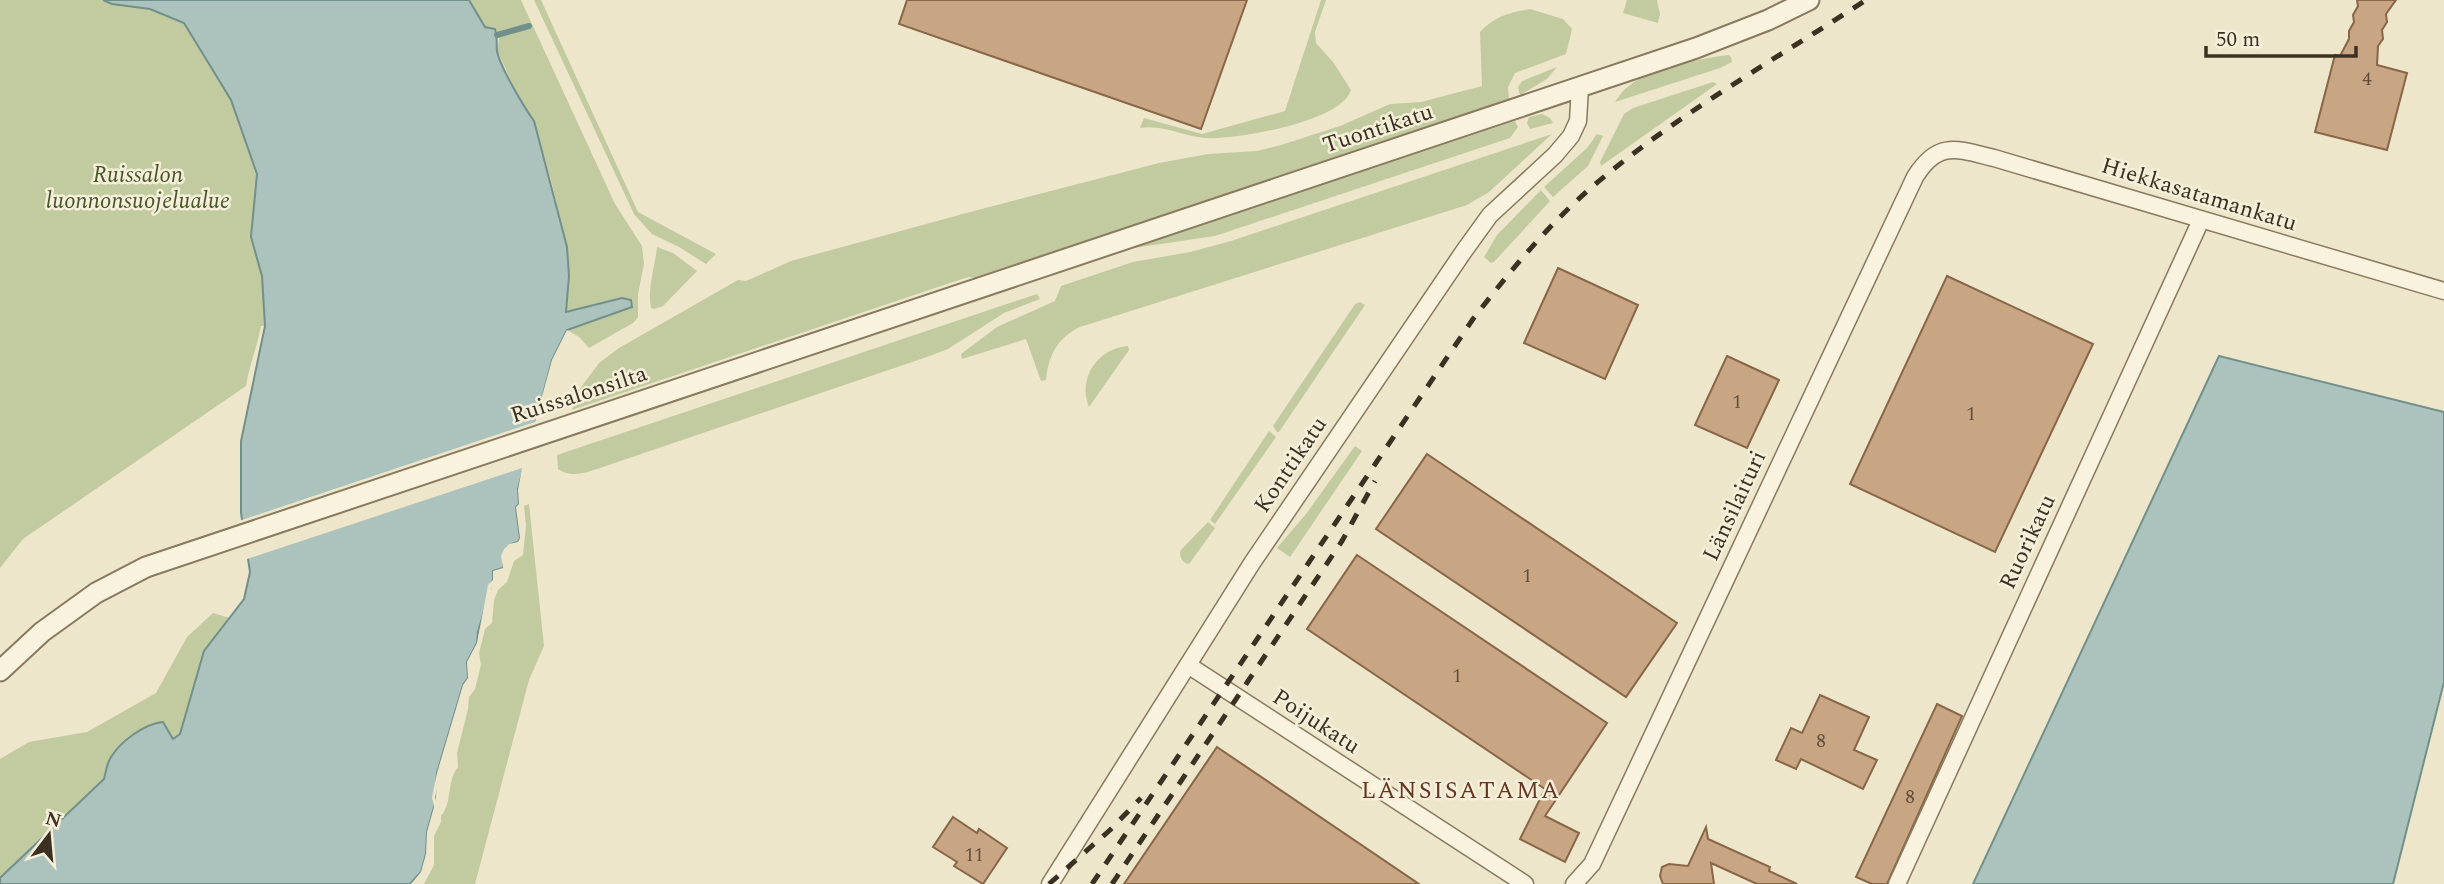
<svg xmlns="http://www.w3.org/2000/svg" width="2444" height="884" font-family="Spectral,serif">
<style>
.green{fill:#c2cb9f}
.water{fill:#abc2bd;stroke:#72908b;stroke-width:2}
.pier{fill:#ede6cb}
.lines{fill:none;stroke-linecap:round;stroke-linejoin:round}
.stream{stroke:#72908b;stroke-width:6}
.building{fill:#c9a683;stroke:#886646;stroke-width:2}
.minor-casing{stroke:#89795f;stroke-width:19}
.tertiary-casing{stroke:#89795f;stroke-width:23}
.minor{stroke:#f8f2de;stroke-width:16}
.tertiary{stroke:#f8f2de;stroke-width:19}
.rail{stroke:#3b3022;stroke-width:5;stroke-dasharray:12 12;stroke-linecap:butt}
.labels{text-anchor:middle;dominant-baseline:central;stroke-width:5;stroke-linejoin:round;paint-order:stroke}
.number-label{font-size:19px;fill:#5e4e3a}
.street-label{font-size:23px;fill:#3b3022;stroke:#f5efda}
.park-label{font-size:23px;font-style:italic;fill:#47562a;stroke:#f5efda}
.neighbourhood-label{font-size:24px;letter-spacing:2px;fill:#653723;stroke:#f5efda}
</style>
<rect width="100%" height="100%" fill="#ede6cb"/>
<g class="green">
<path d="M0 0H195L292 186 257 257 262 276 265 326H261C257 347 249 366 246 386L23 539 0 568Z"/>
<path d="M469 0H521L615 204 642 246 644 264 638 294V317L633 323 589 348 579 337 567 330 586 322 587 307 566 312 569 276 567 247 552 184 534 121 521 103 497 50 499 39 495 29 485 28Z"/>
<path d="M534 0H541L638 212 716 254 706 264 679 247 652 234 634 214Z"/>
<path d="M1321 0H1326L1315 32 1316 43 1333 62 1351 90C1342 122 1235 140 1205 138 1183 136 1162 124 1140 128L1144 118 1202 134 1285 111Z"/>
<path d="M1627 0H1657L1660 14 1658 23 1623 13Z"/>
<path d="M1530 9 1563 19 1572 29 1566 54 1515 73 1508 87 1509 99 1031 259 975 278 969 277 953 282 572 410 579 390 599 363 619 348 738 280 746 281 791 261 970 212 1159 163 1208 154 1257 151 1281 145 1340 126 1390 104 1421 102 1482 86 1480 32C1493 17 1510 12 1530 9Z"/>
<path d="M1728 55 1731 57 1732 62 1720 68 1615 102C1619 96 1624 89 1630 85 1650 69 1702 58 1728 55Z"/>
<path d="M1557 67 1547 79 1520 95 1518 87 1522 81Z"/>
<path d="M1713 82 1717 84 1601 166 1600 162 1624 114 1633 108Z"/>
<path d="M1542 114 1550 118 1553 123 1530 129 1527 123 1529 117Z"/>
<path d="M1515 121 1518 127 1510 138 1215 236 1127 249Z"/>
<path d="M1552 134 1489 192 1467 205 1080 327C1058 337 1048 356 1046 380L1041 381 1026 339 962 359 961 354 997 327 1055 301 1061 286 1133 262 1190 252 1231 241Z"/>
<path d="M1597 134 1603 136 1588 166 1553 197 1544 187 1587 148Z"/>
<path d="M1541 190 1550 201 1494 262 1491 263 1484 257 1497 235Z"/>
<path d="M657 247 673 253 697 271 663 306 654 309 651 308C647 290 655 266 657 247Z"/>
<path d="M1037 294 1040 299 1004 313 948 349 924 358 597 469C584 473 571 478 558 469L557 455Z"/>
<path d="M1360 302 1365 305 1279 432H1277L1273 426 1355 304Z"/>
<path d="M1128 346 1129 350 1089 407C1077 378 1098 348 1128 346Z"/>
<path d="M1269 431 1276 437 1215 524 1210 520Z"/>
<path d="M1355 446 1362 451 1290 557 1277 548 1306 514Z"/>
<path d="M529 504 544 646 529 680 475 884H424L434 865V836L441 822V816C453 802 446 782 458 767L457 753 468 709 469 697 475 689 481 665 479 653 485 629 492 623 494 600 498 590 507 582 514 561 523 555 526 525 524 506Z"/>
<path d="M1208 522 1215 528 1189 564C1182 563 1180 558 1180 551Z"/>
<path d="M213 613 230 618 204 651 180 734 173 739 163 722C145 724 123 743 111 757 107 762 106 772 104 779L0 878V759L29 742 87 732 156 693 187 637Z"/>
</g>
<g class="water">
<path d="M103 0H469L485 27 495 29C498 38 496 43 497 51 500 67 524 107 534 121L567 247 569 276 566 312 622 298 631 300 632 307 567 330 552 360 518 489 519 504 516 507 520 538 518 542C502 545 504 554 503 568L493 571V580L478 632 477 643 467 662 468 678 463 685 437 773 434 807 427 832 426 854 421 872 410 884H0V878L104 779C106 771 107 763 111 757 121 741 144 724 163 722L173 739 180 734 204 651 244 599 250 572 241 513V441L265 326 262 276 251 237 257 174 231 100 184 23 150 9 112 4Z"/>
<path d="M2219 356 2444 412V682L2393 884H1973Z"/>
</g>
<path class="pier" d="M567 330 571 332 555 362 525 471 521 490 522 504 520 508 523 539 520 545 511 547 507 551 505 556 506 570 502 574 496 575V582L492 587 480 644 471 663V679L466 686 441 774 435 797 438 808 430 832 429 855 424 873 414 884H411L421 872 426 854 427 832 434 807 432 797 437 773 463 685 468 678 467 662 477 643 488 585 493 580V571L503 568 501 556 504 549 509 544 518 542 520 538 516 507 519 504 518 490 522 468 244 560 239 521 535 422 552 360Z"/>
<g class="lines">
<path class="stream" d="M497 35 529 26"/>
</g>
<g class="building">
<path d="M907 0H1247L1201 129 899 24Z"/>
<path d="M2357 0H2396L2386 14 2387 22 2382 30 2383 39 2378 46 2377 65 2407 73 2387 150 2315 132 2335 55 2340 56 2349 39V31L2354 22 2353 15 2358 6Z"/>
<path d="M1558 268 1638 305 1605 379 1524 343Z"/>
<path d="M1947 276 2093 344 1995 552 1850 484Z"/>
<path d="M1727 356 1779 380 1747 448 1695 425Z"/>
<path d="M1427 454 1677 623 1626 697 1376 529Z"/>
<path d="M1357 555 1607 723 1545 816 1579 833 1565 862 1520 839 1545 789 1307 629Z"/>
<path d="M1820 695 1869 717 1854 750 1877 760 1863 789 1801 759 1796 769 1776 760 1791 728 1802 733Z"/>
<path d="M1937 704 1962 716 1887 884H1872L1856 877Z"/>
<path d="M1217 747 1419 884H1124Z"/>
<path d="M953 817 977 833 979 829 1007 848 983 884 954 866 957 862 933 847Z"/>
<path d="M1706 827 1708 839 1770 867 1769 871 1797 884H1757L1711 863 1714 884H1663L1660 876 1662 867 1669 864 1688 866Z"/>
</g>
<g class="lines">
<g class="minor-casing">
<g id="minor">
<path d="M1188 665 1525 884"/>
<path d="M1050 884 1252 563 1464 251 1490 215 1555 155 1571 136 1578 121 1580 87"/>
<path d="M1574 884 1592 864 1915 177C1938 140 1957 149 1994 158L2444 291"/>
<path d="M1897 884 2201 220"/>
</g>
</g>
<g class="tertiary-casing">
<path id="tertiary" d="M0 671 42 632 96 593 146 567 1696 48 1768 20 1809 0"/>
</g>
<use href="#minor" class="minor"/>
<use href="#tertiary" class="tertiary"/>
<g class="rail">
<path d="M1049 884 1110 830 1141 798"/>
<path d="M1092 884 1473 319C1514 266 1557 214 1610 172 1687 109 1782 55 1866 0"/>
<path d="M1112 884 1342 541 1375 481"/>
</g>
</g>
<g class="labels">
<g class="number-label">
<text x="2367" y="79">4</text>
<text x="1737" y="402">1</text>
<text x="1971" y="414">1</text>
<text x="1527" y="576">1</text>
<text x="1457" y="676">1</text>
<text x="1821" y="741">8</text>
<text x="1910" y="797">8</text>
<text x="974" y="855">11</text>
</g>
<g class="street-label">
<text transform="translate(1378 129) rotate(-18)">Tuontikatu</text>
<text transform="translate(2199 195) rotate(17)">Hiekkasatamankatu</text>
<text transform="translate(579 395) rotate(-18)">Ruissalonsilta</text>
<text transform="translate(1291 465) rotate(-56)">Konttikatu</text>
<text transform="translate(1735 506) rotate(-65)">Länsilaituri</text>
<text transform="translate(2028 542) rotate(-65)">Ruorikatu</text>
<text transform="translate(1316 722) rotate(33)">Poijukatu</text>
</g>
<g class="park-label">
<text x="138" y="175">Ruissalon<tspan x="138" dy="26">luonnonsuojelualue</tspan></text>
</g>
<g class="neighbourhood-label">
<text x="1461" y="791">LÄNSISATAMA</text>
</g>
</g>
<g transform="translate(49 835) rotate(16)" stroke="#f5efda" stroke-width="5" paint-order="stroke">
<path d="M0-5L12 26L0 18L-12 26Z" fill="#3b3022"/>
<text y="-10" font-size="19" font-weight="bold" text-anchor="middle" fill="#3b3022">N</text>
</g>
<path d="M2206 46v10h150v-10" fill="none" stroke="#3b3022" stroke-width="3.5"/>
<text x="2216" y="46" font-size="21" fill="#3b3022" stroke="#f5efda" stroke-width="5" paint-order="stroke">50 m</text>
</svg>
